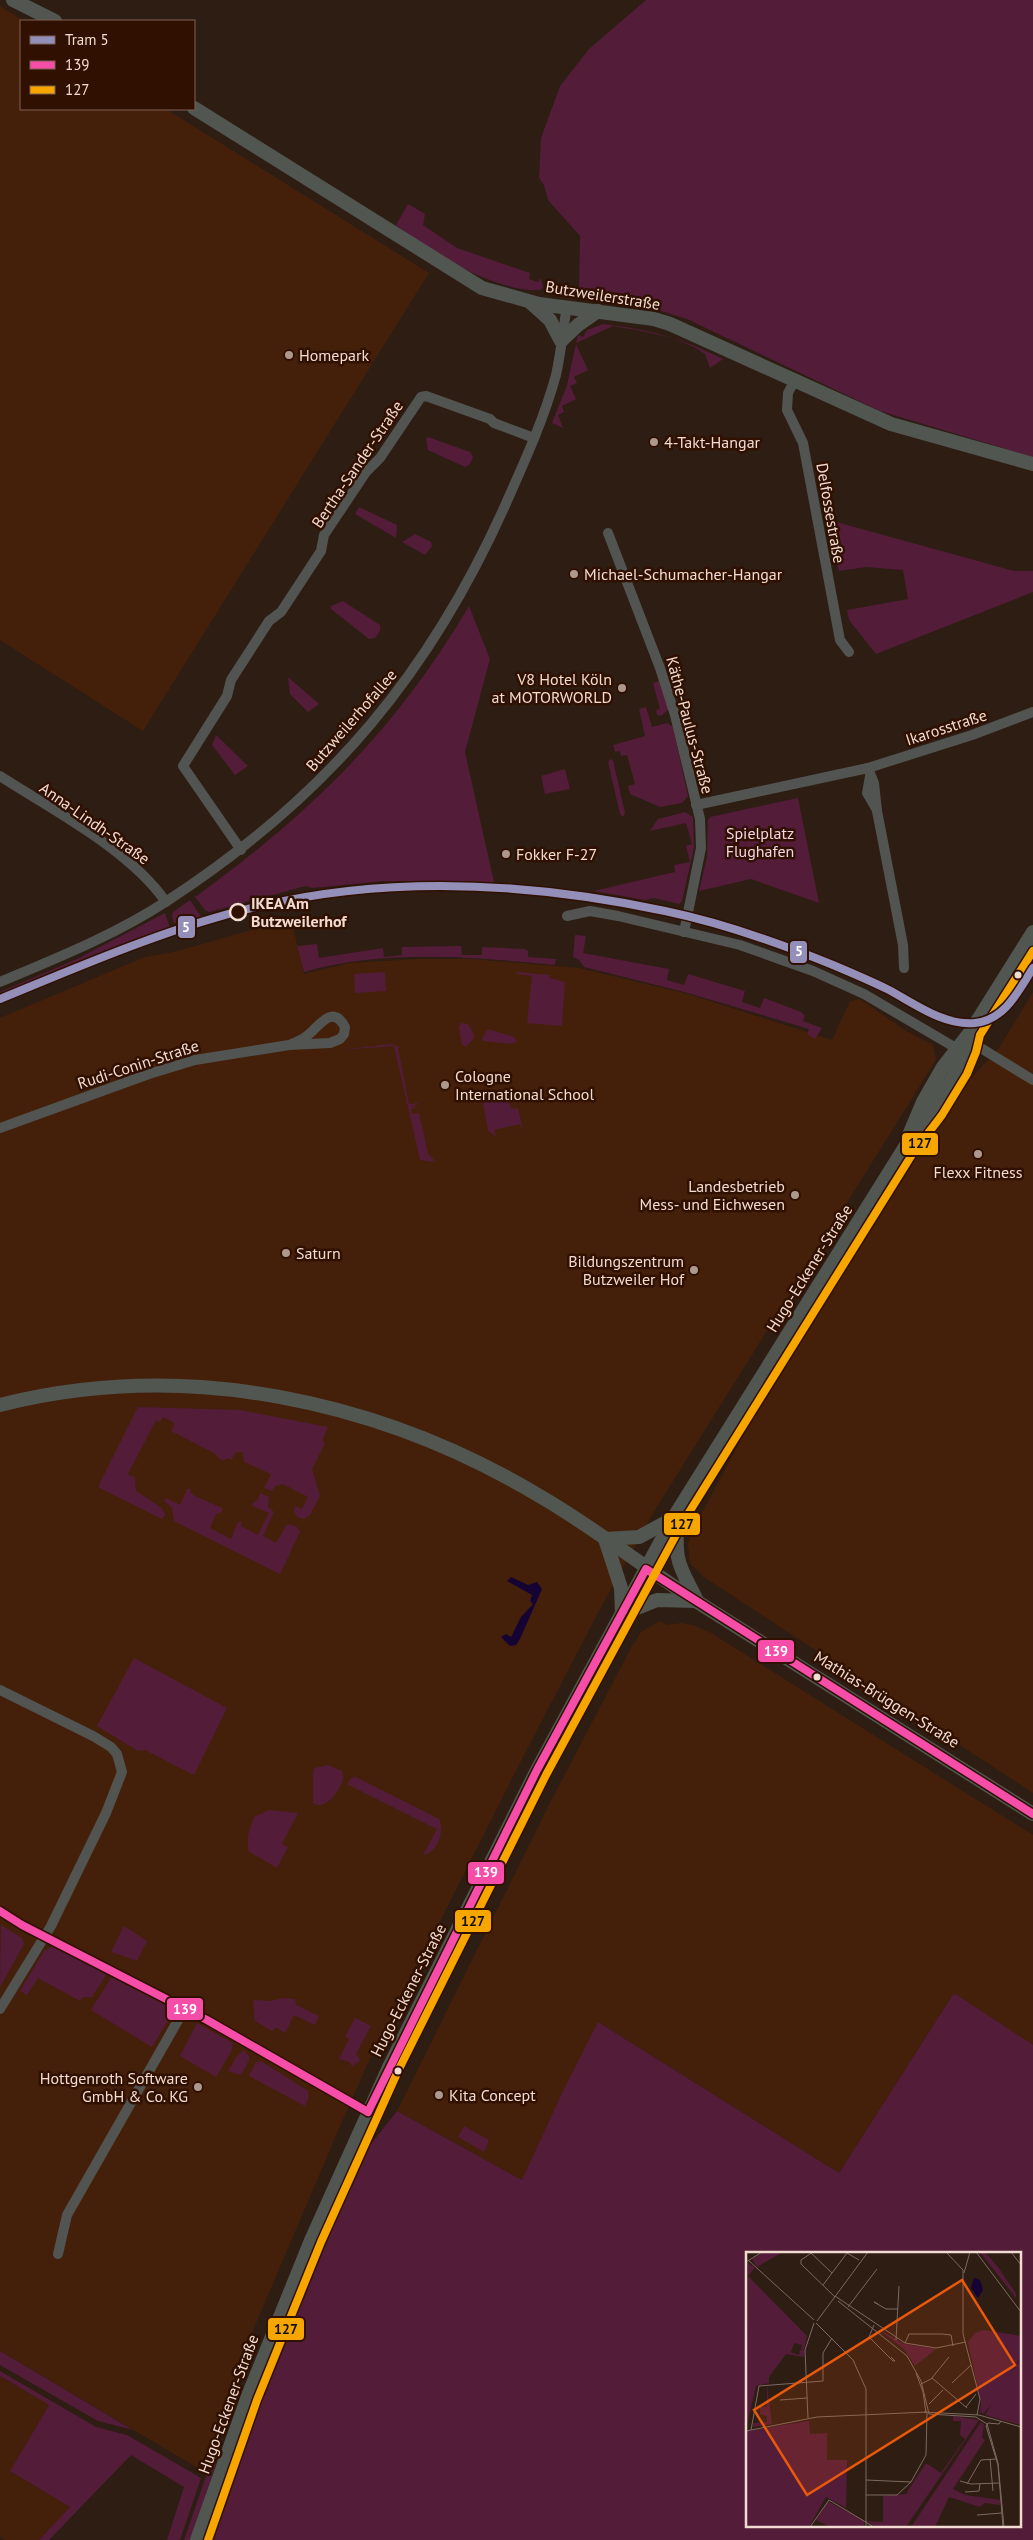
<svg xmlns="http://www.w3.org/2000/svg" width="1033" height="2540" font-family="'PT Sans',sans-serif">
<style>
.built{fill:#44200b}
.green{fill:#531c39;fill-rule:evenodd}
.water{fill:#150334}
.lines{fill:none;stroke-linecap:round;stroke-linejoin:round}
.street{stroke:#515450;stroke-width:10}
.secondary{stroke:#515651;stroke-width:14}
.bus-1-casing{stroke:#301000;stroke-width:11}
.bus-2-casing{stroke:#301000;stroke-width:11}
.bus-1{stroke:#f54da8;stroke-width:8}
.bus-2{stroke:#f7a600;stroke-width:8}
.tram-1-casing{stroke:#301000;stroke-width:11}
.tram-1{stroke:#948fb8;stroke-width:8}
.poi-dot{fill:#ad988e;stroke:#301000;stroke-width:2}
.stop-dot{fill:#301000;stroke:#f2dbd0;stroke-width:2.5}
.bus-dot{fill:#f2dbd0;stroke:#301000;stroke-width:2}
.labels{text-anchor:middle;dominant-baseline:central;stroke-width:5;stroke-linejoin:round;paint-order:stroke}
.street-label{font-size:16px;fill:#f2dbd0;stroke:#301000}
.poi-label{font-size:16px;fill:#f2dbd0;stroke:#301000;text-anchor:start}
.park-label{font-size:16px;fill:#f4d5e4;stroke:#301000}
.stop-label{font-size:16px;font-weight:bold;fill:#f2dbd0;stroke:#301000;text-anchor:start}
.inset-road{fill:none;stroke:#7c695f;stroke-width:1}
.view{fill:#e8590c;fill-opacity:0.15;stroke:#e8590c;stroke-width:2.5}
.inset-edge{fill:none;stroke:#f2dbd0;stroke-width:2.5}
.line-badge{stroke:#301000;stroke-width:2}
.badge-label{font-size:14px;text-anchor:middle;font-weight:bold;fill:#fff}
.pale-badge-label{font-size:14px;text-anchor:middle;font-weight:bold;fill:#111}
</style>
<rect width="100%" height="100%" fill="#2e1d13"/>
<g class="built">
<path d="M0 6 24 21H21V109H166L429 273 143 731 0 640Z"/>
<path d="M291 919 304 974 349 963 418 959H471L579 968 688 994 832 1040 850 1001 860 999 903 1029 933 1045 936 1060 655 1510 600 1609 522 1759 367 2065 341 2124 251 2335 203 2471 0 2351V1018L145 957 174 952Z"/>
<path d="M1033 992V1793L704 1577 690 1563 688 1544 691 1533 769 1388 953 1098 999 1048Z"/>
<path d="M660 1621 667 1625 681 1623 693 1625 711 1633 1033 1835V2046L954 1993 839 2173 598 2022 522 2180 397 2111 552 1799 632 1646 641 1632Z"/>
<path d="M0 2376 49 2405 10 2471 70 2507 39 2540H5L0 2536Z"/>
</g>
<g class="green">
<path d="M646 0H1033V457L880 411 687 319 641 305 598 301 579 290 580 236 548 200 544 185 539 178 541 138 560 86 589 49Z"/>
<path d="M408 204 425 214 423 225 457 248 530 273 529 279 538 282 541 278 543 288 540 290C498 293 428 252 396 225Z"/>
<path d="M603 324C652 330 678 337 723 359L710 368 705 354 696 348 673 338 642 331 613 326 576 343 578 335 583 337 587 330Z"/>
<path d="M576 344 588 370 574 377 577 383 570 386 576 399 562 406 564 412 558 415 563 428 552 423 567 385Z"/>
<path d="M428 437 470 452 473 457 470 464 465 467 428 450 426 439Z"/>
<path d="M359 507 397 525 396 538 355 514Z"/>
<path d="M829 520 1014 571H1033V592L876 654 849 620 847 610 908 599 903 570 866 567 839 571Z"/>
<path d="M415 534 431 542 432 546 425 555 402 542Z"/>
<path d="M343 601 380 625V631L375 638 369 639 331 609V606Z"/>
<path d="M469 606 490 659 465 752 494 882 383 881 313 888 306 886 209 912 205 910 195 897C310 814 396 730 469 606Z"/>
<path d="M288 677 319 704 308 712 290 694Z"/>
<path d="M659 681 669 709 661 716 657 715 656 710 660 709 653 683Z"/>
<path d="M646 707 652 727 667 723 673 727 688 796 682 803 660 807 630 794 628 786 635 784 627 755 621 756 620 751 615 752 613 745 645 736 639 709Z"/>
<path d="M216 735 248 766 235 775 212 745Z"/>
<path d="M610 759 613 760 625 813 623 817 620 814 608 762Z"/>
<path d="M565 769 570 789 545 794 541 776Z"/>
<path d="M798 798 819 903 751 879 699 891 707 857 708 820 710 817Z"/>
<path d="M685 812 693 817 694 848 682 901 679 904 654 898 645 900 594 891 675 872 674 865 690 862 686 846 692 844 686 823 650 831 658 819Z"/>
<path d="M190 900 202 918 182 924 181 921 174 923 172 916 173 912Z"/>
<path d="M165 913 170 928 0 995V992L77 959Z"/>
<path d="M575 935 586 936 583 953 669 969 667 980 684 985 688 974 745 991 742 1002 760 1008 764 998 801 1012 805 1016 803 1021 822 1028 815 1039 807 1034 809 1029 688 993 584 967 579 960 573 957Z"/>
<path d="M317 944 319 958 383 948 384 957 402 955V947L461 946 462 955H482V947L525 949 528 951V957L556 959 555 965C473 957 385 949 304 972L297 946Z"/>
<path d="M385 972 386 991 355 993 354 974Z"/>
<path d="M517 972 550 975V978L565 982 562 1026 527 1023 532 976 516 974Z"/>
<path d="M461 1023 468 1024 475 1037 466 1047 462 1045 459 1027Z"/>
<path d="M488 1029 514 1037 517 1041 512 1044 483 1041 482 1038Z"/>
<path d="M391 1044 400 1047 398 1048 409 1104 420 1103 410 1107 420 1106 411 1109 412 1114 419 1113 428 1154 436 1162 420 1160 394 1046 340 1050Z"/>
<path d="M481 1092 515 1098 516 1101 509 1102 511 1109 518 1108 523 1131 520 1124 494 1130 496 1136 488 1131Z"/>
<path d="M138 1407 240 1410 328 1427 322 1441 325 1443 312 1469 320 1496 310 1515 304 1519 297 1517 294 1511 295 1506 302 1509 308 1497 283 1484 275 1486 272 1491 264 1488 271 1474 244 1462 243 1452H236L231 1460 229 1458 222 1461 214 1453 171 1431 175 1423 163 1417 160 1422 156 1420 128 1474 135 1478 136 1491 162 1508 165 1515 162 1519 98 1487Z"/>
<path d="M187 1489H191L190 1492 193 1495 222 1508V1512L216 1514 210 1528 231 1539 238 1522H242L241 1526 258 1535 269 1513 252 1506 253 1503 258 1500 260 1493 269 1497 268 1507 274 1512 263 1536 276 1543 286 1526 290 1524 297 1527 300 1532 280 1574 174 1521 172 1508 164 1501 166 1498 180 1505Z"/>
<path d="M134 1658 227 1708 194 1775 145 1750 138 1751 97 1726Z"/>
<path d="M328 1765 342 1771 343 1779C340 1790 325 1812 313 1803V1772L315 1768Z"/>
<path d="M356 1777 439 1819C445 1831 437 1854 423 1855L437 1829 347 1784 351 1778Z"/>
<path d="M269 1810 298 1813 282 1844 288 1847 277 1868 248 1851V1835L254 1817Z"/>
<path d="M1 1925 22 1938 24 1944 0 1987Z"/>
<path d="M124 1926 147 1941 137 1961 111 1952Z"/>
<path d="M54 1946 108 1972 92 1997H83L80 2001 38 1978 27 1995 20 1991 44 1951Z"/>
<path d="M112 1976 174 2010 152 2047 91 2010Z"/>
<path d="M954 1993 1033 2045V2540H204L286 2319 319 2241 343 2196 351 2169 397 2111 522 2180 564 2089 598 2022 839 2173ZM747 2254H1019V2526H747Z"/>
<path d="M283 1998 295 1999 296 2005 319 2016 315 2025 294 2015 285 2033 276 2027 272 2031 255 2021 253 2000 271 2001Z"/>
<path d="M355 2018 371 2026 356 2054 360 2060 352 2067 350 2062 339 2059 349 2039 345 2037Z"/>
<path d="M197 2023 233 2043 231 2052 216 2077 180 2056Z"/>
<path d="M244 2050 249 2056V2060L241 2075 228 2071 237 2056Z"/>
<path d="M261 2061 308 2091 309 2096 305 2106 249 2076 256 2062Z"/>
<path d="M464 2126 489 2140 484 2152 458 2137Z"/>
<path d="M0 2351 133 2430 98 2421 0 2365Z"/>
<path d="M0 2371 96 2427 127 2435 201 2478 180 2540H167L184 2487 131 2455 49 2540H39L70 2507 10 2471 49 2405 0 2376Z"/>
<path d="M213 2456 217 2460 191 2540H184Z"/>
</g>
<path class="water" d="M511 1577 528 1585 537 1582 542 1589 520 1639 516 1645 510 1646 501 1637 506 1634 511 1637 521 1617 533 1604 530 1601 532 1595 507 1581Z"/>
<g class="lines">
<g class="street">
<path d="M795 380 788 393 787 410 803 443 840 640 849 652"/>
<path d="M608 533 660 668 675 715 700 819 701 848 684 932"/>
<path d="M868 768 874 783 877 811 903 945 904 968"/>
<path d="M0 776C54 811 129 849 166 902"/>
<path d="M870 776 867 793 877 810"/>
<path d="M696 805 868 768 972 735 1033 712"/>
<path d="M241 850 183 766 227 696 231 680 269 621 281 612 321 551 324 535 366 472 380 458 421 397 426 396 490 419 494 423 534 438"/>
<path d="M567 916 590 911 618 916 740 945 813 971 864 994 956 1048 981 1049"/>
<path d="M0 982C57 958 115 935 167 901 330 795 434 670 511 492 528 454 545 415 556 375 561 353 563 329 567 306"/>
<path d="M976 1045 1033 1080"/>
<path d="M0 1128 149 1074 195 1060 289 1045 330 1043 340 1039 344 1034 345 1027C331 1001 317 1031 304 1038 300 1041 294 1043 289 1045"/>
<path d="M0 1690 93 1736 111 1747 117 1754 122 1772 106 1813 51 1926 0 2009"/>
<path d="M0 1911 22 1925 207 2020 368 2112"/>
<path d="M58 2254 67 2215 185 2008"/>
</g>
<g class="secondary">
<path d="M13 0 55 21"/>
<path d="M194 108 482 288 539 304 654 319 670 324 891 424 1033 464"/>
<path d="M530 302 550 320 561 341 578 325 598 311"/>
<path d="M909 1135 923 1102 943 1067 971 1031 1033 932"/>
<path d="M0 1405C186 1358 381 1400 543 1498 596 1529 645 1568 696 1601 808 1672 921 1742 1033 1814"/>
<path d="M674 1517C679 1533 675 1543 678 1557 680 1571 691 1587 697 1601"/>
<path d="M605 1539 621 1588 622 1613"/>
<path d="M605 1539 639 1537 672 1519"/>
<path d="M622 1614 657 1600 696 1601"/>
<path d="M197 2540 248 2396 312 2238 389 2067 537 1770 674 1517 905 1147C930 1109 962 1077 971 1031"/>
</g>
<g class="bus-1-casing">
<g id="bus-1">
<path d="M0 1911 22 1925 207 2020 368 2112"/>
<path d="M368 2112 537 1770 646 1569 1033 1814"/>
</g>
</g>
<g class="bus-2-casing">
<path id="bus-2" d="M208 2540 257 2400 321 2242 398 2071 546 1775 683 1522 913 1153 942 1115 967 1074 976 1052 980 1035 1033 951"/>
</g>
<use href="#bus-1" class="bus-1"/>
<use href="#bus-2" class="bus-2"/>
<g class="tram-1-casing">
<path id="tram-1" d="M0 999C85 964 170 927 260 906 392 875 533 883 665 911 723 923 779 943 833 965 852 973 871 981 889 990 915 1004 944 1026 975 1023 1005 1020 1019 990 1033 968"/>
</g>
<use href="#tram-1" class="tram-1"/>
</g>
<g class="poi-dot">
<circle cx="289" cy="355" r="5"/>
<circle cx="654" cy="442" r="5"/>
<circle cx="574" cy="574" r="5"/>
<circle cx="622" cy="688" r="5"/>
<circle cx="506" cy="854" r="5"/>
<circle cx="445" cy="1085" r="5"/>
<circle cx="978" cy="1154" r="5"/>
<circle cx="795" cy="1195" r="5"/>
<circle cx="286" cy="1253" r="5"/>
<circle cx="694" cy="1270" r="5"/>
<circle cx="198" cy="2087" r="5"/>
<circle cx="439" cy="2095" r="5"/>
</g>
<circle class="stop-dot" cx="238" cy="912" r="8"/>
<g class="bus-dot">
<circle cx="1018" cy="975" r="4.5"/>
<circle cx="817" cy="1677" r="4.5"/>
<circle cx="398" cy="2071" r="4.5"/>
</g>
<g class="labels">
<g class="street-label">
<text transform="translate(603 295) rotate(9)">Butzweilerstraße</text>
<text transform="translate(357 464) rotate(-56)">Bertha-Sander-Straße</text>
<text transform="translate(831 513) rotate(80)">Delfossestraße</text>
<text transform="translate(351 720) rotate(-49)">Butzweilerhofallee</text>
<text transform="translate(690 725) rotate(75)">Käthe-Paulus-Straße</text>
<text transform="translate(946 727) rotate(-18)">Ikarosstraße</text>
<text transform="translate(95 823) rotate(35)">Anna-Lindh-Straße</text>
<text transform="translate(138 1064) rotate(-18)">Rudi-Conin-Straße</text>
<text transform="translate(809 1268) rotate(-58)">Hugo-Eckener-Straße</text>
<text transform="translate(887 1699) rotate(32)">Mathias-Brüggen-Straße</text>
<text transform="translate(408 1990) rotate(-63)">Hugo-Eckener-Straße</text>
<text transform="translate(228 2404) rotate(-70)">Hugo-Eckener-Straße</text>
</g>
<g class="poi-label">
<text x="299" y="355">Homepark</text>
<text x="664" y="442">4-Takt-Hangar</text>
<text x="584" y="574">Michael-Schumacher-Hangar</text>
<text x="612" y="679" text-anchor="end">V8 Hotel Köln<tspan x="612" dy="18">at MOTORWORLD</tspan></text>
<text x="516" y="854">Fokker F-27</text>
<text x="455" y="1076">Cologne<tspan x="455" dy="18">International School</tspan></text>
<text x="978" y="1172" text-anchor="middle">Flexx Fitness</text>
<text x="785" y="1186" text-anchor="end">Landesbetrieb<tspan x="785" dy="18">Mess- und Eichwesen</tspan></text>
<text x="296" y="1253">Saturn</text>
<text x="684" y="1261" text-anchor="end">Bildungszentrum<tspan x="684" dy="18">Butzweiler Hof</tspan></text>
<text x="188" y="2078" text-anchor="end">Hottgenroth Software<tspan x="188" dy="18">GmbH &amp; Co. KG</tspan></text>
<text x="449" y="2095">Kita Concept</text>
</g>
<g class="park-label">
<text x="760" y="833">Spielplatz<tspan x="760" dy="18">Flughafen</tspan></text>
</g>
<g class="stop-label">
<text x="251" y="903">IKEA Am<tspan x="251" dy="18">Butzweilerhof</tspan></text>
</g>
</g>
<g transform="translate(746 2252)">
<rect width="275" height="275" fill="#2e1d13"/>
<path d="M17 0H37L11 15 6 7ZM234 0H239L252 15 270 42V46ZM2 11 9 16 2 24 61 84 58 98 55 97 56 93 48 91 45 100 53 103 54 98H58V105L40 102 23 125V131L10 134 0 178ZM131 76 158 92 190 97 169 114 158 97ZM238 78 275 84V105L261 128 275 107V173L239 163 245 153 237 162 234 160 235 151 222 90 229 81ZM21 133 26 172 7 175V171L21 170V164L7 161 14 162V155H21ZM207 164 233 168 160 275H130L121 269 137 270V244L160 242 180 211 195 221 219 187 214 183 215 169H207ZM63 169 64 182 81 181V208H101L100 256 80 245 63 275H0V179ZM235 170 238 172 236 185 239 188 207 237 219 243 254 248V253L239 251 234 255 203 245 189 275H165ZM82 249 118 269V275H84L70 268Z" fill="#531c39"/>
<path d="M228 26 234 28 237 38 232 46 225 36Z" fill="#150334"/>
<path class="inset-road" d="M67 0 55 8V12L89 45M200 0 217 18V82L234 147 231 163M230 0 275 60M265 0 275 13M65 1 86 21M2 8 68 68M0 10 16 0M218 21 224 0M77 33 101 1 113 8M89 44 159 91 190 96 220 90M92 49 161 104 175 129 183 162 230 165 241 172 252 211 258 275M132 52 128 50 140 57H152M102 55 131 17M71 69 122 0M70 71 107 108 120 137V275M128 73 123 85 147 109H149L145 105M150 88 153 34M159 91 163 82H196L205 83 207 94M170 121 177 140 180 161M186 126 221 156M206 131 225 113M175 132 185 127 203 105M34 148 61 146M183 152 197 138M220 155 230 142M178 160 233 163 275 175M62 166 59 98 68 71M255 169 253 172 242 171 240 174 252 213 257 275M5 178 13 134 77 129V101L86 86M0 179 71 165 181 160M244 207 247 239M120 228 165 230M214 229 225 232 253 231M221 232 235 208 250 207M219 240 233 239 234 232M120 243H151L165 230 180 203 181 161M231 263 256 261M64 275 83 248 128 275"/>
<path class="view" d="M216 28 269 113 61 243 8 158Z"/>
<rect width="275" height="275" class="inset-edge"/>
</g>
<g class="line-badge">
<rect x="177" y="915" width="19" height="24" rx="5" fill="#948fb8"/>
<rect x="789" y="940" width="19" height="24" rx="5" fill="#948fb8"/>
<rect x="901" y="1132" width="38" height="24" rx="5" fill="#f7a600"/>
<rect x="663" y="1512" width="38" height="24" rx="5" fill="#f7a600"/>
<rect x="757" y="1639" width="38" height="24" rx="5" fill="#f54da8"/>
<rect x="467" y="1861" width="38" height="24" rx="5" fill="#f54da8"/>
<rect x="454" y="1909" width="38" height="24" rx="5" fill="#f7a600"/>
<rect x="166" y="1997" width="38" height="24" rx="5" fill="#f54da8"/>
<rect x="267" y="2317" width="38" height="24" rx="5" fill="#f7a600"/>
</g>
<g class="badge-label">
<text x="186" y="932">5</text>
<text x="799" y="956">5</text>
<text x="776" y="1656">139</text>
<text x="486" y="1877">139</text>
<text x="185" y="2014">139</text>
</g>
<g class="pale-badge-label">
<text x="920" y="1148">127</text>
<text x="682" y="1529">127</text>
<text x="473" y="1926">127</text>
<text x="286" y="2334">127</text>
</g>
<rect x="20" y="20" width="175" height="90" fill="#301000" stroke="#7e6153"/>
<rect x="30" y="36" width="25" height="8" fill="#948fb8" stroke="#7e6153"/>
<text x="65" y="45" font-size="15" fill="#f2dbd0">Tram 5</text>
<rect x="30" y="61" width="25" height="8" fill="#f54da8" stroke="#7e6153"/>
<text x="65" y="70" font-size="15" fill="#f2dbd0">139</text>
<rect x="30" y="86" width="25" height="8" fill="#f7a600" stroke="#7e6153"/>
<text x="65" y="95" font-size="15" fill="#f2dbd0">127</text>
</svg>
